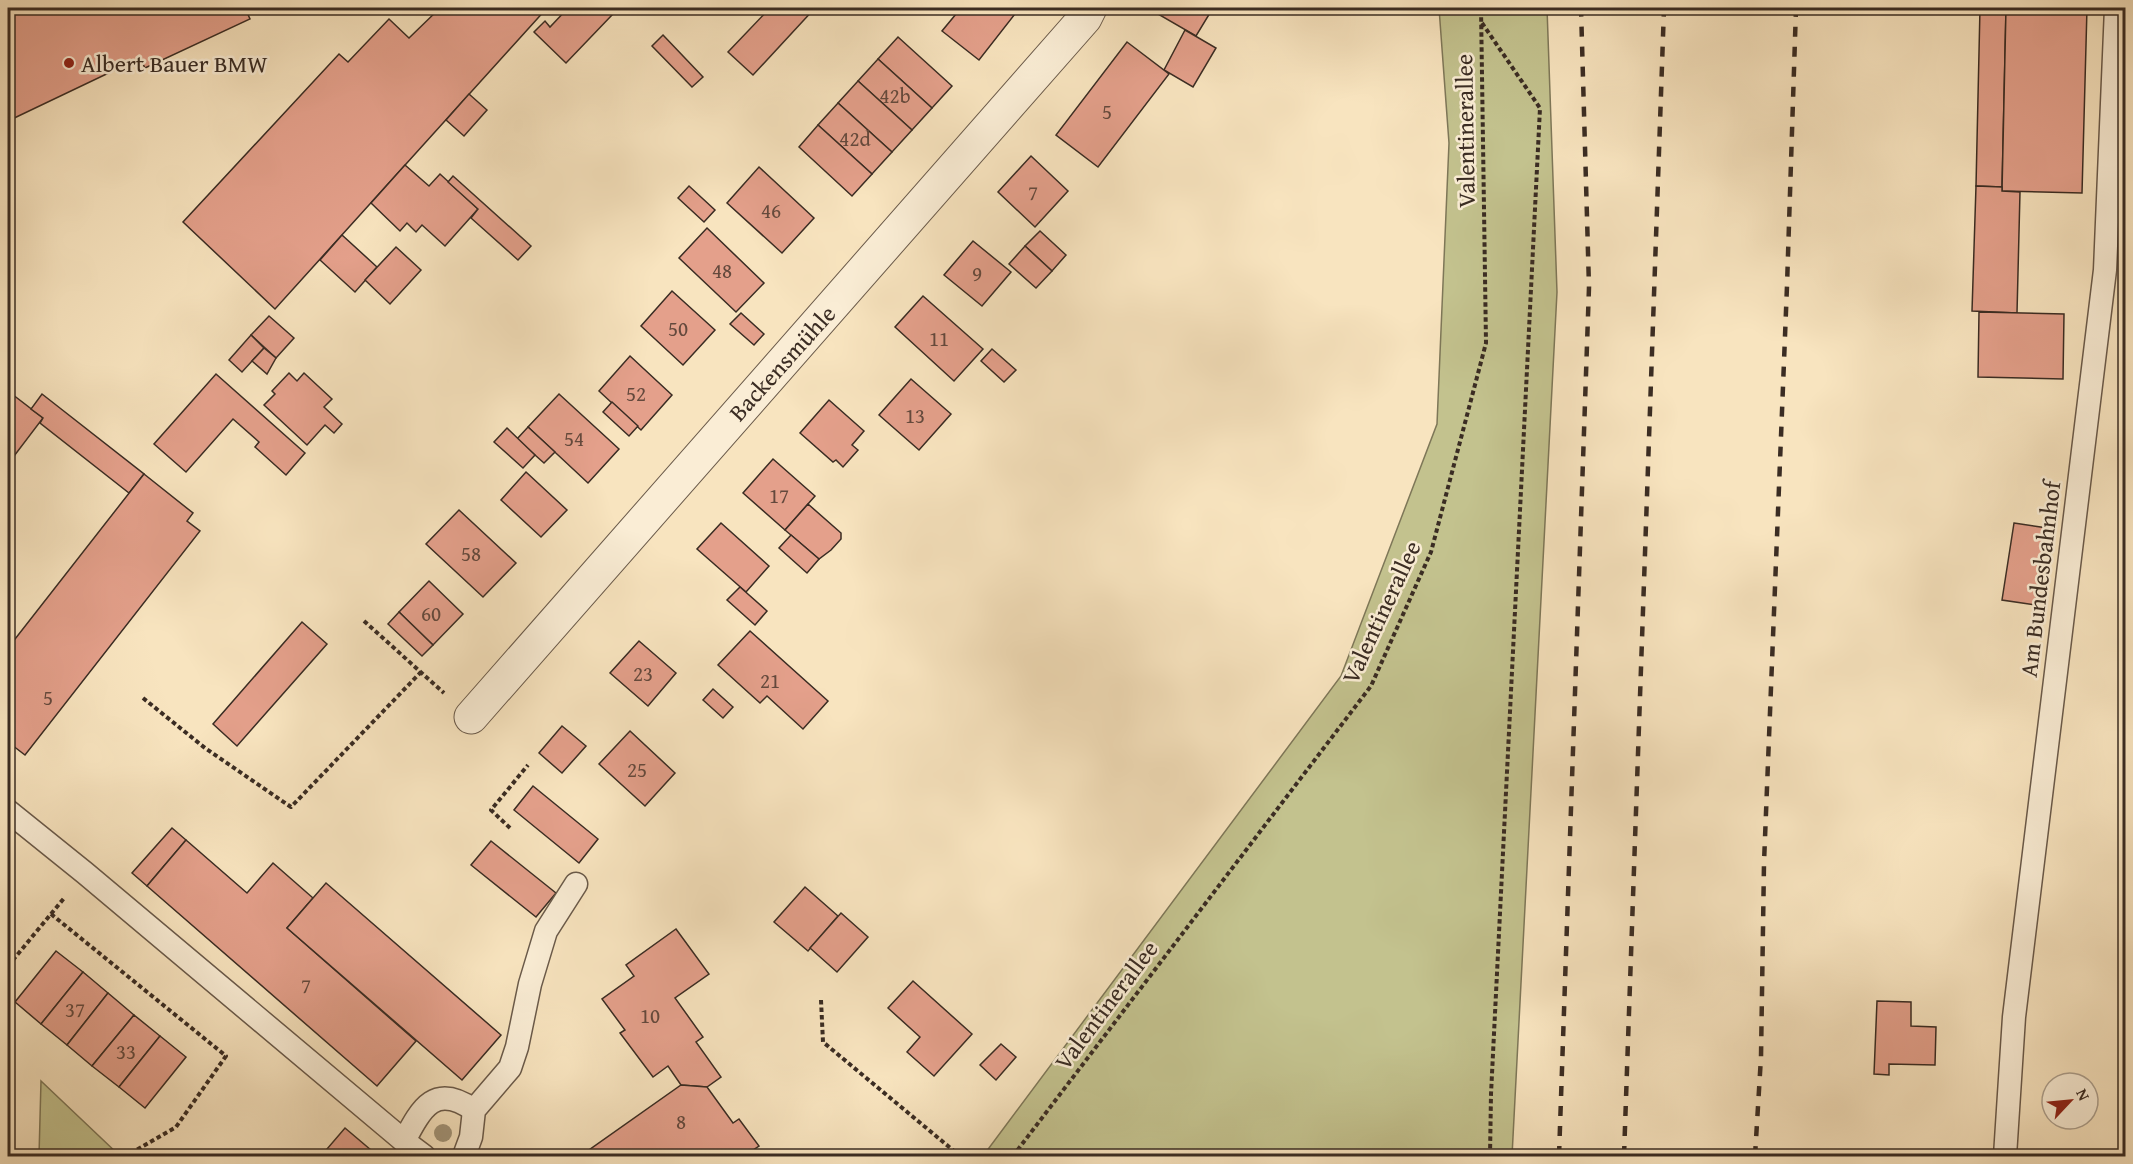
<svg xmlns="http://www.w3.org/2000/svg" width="2133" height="1164" font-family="'Gentium Book Plus',serif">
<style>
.green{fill:#c3c28e;stroke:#7e7758;stroke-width:1.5}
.building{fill:#e4a08b;stroke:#3a2c23;stroke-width:1.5}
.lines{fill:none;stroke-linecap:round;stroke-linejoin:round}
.lane-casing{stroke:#6a5a4a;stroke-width:25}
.street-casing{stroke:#6a5a4a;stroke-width:35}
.path{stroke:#3a2c23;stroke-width:4;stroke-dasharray:4.5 3;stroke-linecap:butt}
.lane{stroke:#faedd5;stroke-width:22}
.street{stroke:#faedd5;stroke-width:33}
.rail{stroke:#3a2c23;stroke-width:4.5;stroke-dasharray:10 10;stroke-linecap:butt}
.tree{fill:#a29478}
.poi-dot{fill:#8f2418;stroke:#faedd5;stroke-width:2}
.labels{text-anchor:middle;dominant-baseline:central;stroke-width:5;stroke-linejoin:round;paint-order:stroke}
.number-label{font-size:21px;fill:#64493d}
.poi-label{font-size:24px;fill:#3a2c23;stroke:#faedd5;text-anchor:start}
.street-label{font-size:24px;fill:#3a2c23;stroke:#faedd5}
</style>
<rect width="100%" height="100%" fill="#f8e4bf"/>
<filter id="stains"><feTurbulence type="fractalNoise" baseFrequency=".00333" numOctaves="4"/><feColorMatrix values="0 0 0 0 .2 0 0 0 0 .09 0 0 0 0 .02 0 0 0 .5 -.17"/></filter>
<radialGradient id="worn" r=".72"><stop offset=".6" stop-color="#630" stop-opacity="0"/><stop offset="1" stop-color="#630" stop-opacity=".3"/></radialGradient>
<g class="green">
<path d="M1439 8H1547L1557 292 1512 1156H983L1341 676 1437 424 1449 143Z"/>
<path d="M41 1081 120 1156H39Z"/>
</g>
<g class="building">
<path d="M8 8H245L250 19 145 68 140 58 8 121Z"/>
<path d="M440 8H547L275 309 183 222 339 54 348 62 389 19 409 38Z"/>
<path d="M568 8H605L612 15 566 63 534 32 545 21 550 27Z"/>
<path d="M770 8H815L753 75 728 52Z"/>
<path d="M961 8H1007L1015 14 979 60 942 31Z"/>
<path d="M1152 8H1213L1196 36 1151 10Z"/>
<path d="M1980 8H2006L2002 187 1976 186Z"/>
<path d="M2006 8H2087L2082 193 2002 191Z"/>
<path d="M1185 30 1216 48 1193 87 1164 70Z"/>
<path d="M663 35 703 77 692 87 652 46Z"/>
<path d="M898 37 952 86 932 108 878 59Z"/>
<path d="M1127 42 1169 74 1098 167 1056 135Z"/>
<path d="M878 59 932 108 912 130 858 81Z"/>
<path d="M858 81 912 130 892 152 838 103Z"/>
<path d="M469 94 487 110 464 136 446 120Z"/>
<path d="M838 103 892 152 872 174 818 125Z"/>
<path d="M818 125 872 174 852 196 799 147Z"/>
<path d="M1031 156 1068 191 1035 227 998 192Z"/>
<path d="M405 165 429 186 440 174 478 209 445 246 422 225 416 232 407 223 400 231 371 203Z"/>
<path d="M759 167 814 218 782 253 727 203Z"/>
<path d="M453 176 531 246 518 260 471 218 478 209 448 182Z"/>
<path d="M689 186 715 210 704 222 678 198Z"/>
<path d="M1976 186 2002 187V191L2020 192 2017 313 1972 311Z"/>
<path d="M707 228 764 283 736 312 679 258Z"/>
<path d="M1040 231 1066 255 1052 271 1025 246Z"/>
<path d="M342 235 377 267 355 292 320 260Z"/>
<path d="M973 241 1011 272 982 306 944 275Z"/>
<path d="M1025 246 1052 271 1036 288 1009 264Z"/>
<path d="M396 247 421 270 390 304 365 280Z"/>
<path d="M672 291 715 330 683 365 641 326Z"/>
<path d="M923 296 983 349 954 381 895 327Z"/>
<path d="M1979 312 2064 314 2063 379 1978 377Z"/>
<path d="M741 313 764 334 754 345 730 324Z"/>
<path d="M269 316 294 338 276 358 251 335Z"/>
<path d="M251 335 264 348 242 372 229 360Z"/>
<path d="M264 348 276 358 267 374 252 361Z"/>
<path d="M992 349 1016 370 1004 382 981 361Z"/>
<path d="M630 356 672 395 641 430 599 391Z"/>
<path d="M289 373 297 381 304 373 332 399 324 407 342 424 334 433 325 425 307 445 264 405 275 394 272 391Z"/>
<path d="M216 374 305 453 286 475 255 447 259 442 233 419 186 472 154 444Z"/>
<path d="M911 379 951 414 919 450 879 415Z"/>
<path d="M8 391 43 418 8 464Z"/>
<path d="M42 394 144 474 129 493 40 423 43 418 31 409Z"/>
<path d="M559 394 619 449 588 483 528 427Z"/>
<path d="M829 400 864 431 852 445 858 450 843 467 836 460 833 462 800 433Z"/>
<path d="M612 402 638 426 629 436 603 412Z"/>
<path d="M528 427 555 452 544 463 517 439Z"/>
<path d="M507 428 535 455 523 468 494 442Z"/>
<path d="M773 459 815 496 785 530 743 493Z"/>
<path d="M526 472 567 510 541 537 501 500Z"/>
<path d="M144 474 193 513 187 521 200 531 25 755 8 742V648Z"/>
<path d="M808 504 841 533V539L831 550 819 559 785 530Z"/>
<path d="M459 510 516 563 483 597 426 544Z"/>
<path d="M721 523 769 566 746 592 697 549Z"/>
<path d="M2014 523 2047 528 2035 605 2002 600Z"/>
<path d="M791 535 819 559 807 573 779 548Z"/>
<path d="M429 581 463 614 433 645 399 612Z"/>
<path d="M740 587 767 611 755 625 727 600Z"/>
<path d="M399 612 433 645 422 656 388 624Z"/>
<path d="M302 622 327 644 237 746 213 724Z"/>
<path d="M750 631 828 701 803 729 767 696 760 703 718 665Z"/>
<path d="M639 641 676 673 648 706 610 673Z"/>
<path d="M713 689 733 707 723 718 703 700Z"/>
<path d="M562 726 586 746 562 773 539 753Z"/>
<path d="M630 731 675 773 645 806 599 764Z"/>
<path d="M533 786 598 839 579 863 514 810Z"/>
<path d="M172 828 186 840 147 886 132 873Z"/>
<path d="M186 840 247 893 273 863 313 898 287 928 416 1041 377 1086 147 886Z"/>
<path d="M491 841 556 893 536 917 471 865Z"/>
<path d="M326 883 501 1035 462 1080 287 928Z"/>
<path d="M805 887 838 916 808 951 774 922Z"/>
<path d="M841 913 868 937 837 972 810 948Z"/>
<path d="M676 929 709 974 675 998 703 1037 696 1042 721 1077 707 1087 681 1085 668 1066 653 1077 620 1033 625 1030 602 999 634 976 626 965Z"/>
<path d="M56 951 83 972 41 1024 15 1002Z"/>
<path d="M83 972 108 993 67 1045 41 1024Z"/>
<path d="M913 981 972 1034 934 1076 907 1052 920 1037 888 1008Z"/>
<path d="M108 993 134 1015 92 1066 67 1045Z"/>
<path d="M1877 1001 1911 1002V1026L1936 1027 1935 1065 1889 1064V1075L1874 1074Z"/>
<path d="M134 1015 160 1036 119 1087 92 1066Z"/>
<path d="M160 1036 186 1057 145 1108 119 1087Z"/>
<path d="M1001 1044 1016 1057 996 1080 980 1065Z"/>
<path d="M681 1085 707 1087 733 1123 739 1119 759 1146 744 1156H594L589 1150Z"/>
<path d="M345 1128 378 1156H321Z"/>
</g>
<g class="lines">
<g class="lane-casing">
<g id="lane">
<path d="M8 811 85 873 404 1141"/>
<path d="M424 1156 404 1141C422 1107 435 1083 474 1110"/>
<path d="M464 1156 471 1137 474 1110 510 1068 517 1047 530 984 546 931 576 884"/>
<path d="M2005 1156 2014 1017 2105 270 2116 8"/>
</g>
</g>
<g class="street-casing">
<path id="street" d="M471 717C675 483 882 252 1085 18L1090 8"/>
</g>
<g class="path">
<path d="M1482 23 1540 108 1491 1094 1490 1156"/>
<path d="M364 621 444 693"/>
<path d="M143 698 205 748 291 807 421 672"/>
<path d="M510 828 491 810 528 765"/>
<path d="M51 914 226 1056 176 1127 131 1153"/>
<path d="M8 966 65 897"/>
<path d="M821 1000 823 1042 960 1156"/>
<path d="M1013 1156 1371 686 1431 552 1486 343 1481 8"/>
</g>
<use href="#lane" class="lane"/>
<use href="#street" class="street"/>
<g class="rail">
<path d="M1559 1156 1589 287 1581 8"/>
<path d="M1624 1156 1664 8"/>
<path d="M1755 1156 1761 1057 1764 863 1787 286 1796 8"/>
</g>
</g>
<circle class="tree" cx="443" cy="1133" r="9"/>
<circle class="poi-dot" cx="69" cy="63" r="6"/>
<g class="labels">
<g class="number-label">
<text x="895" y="95">42b</text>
<text x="1107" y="111">5</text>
<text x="855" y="138">42d</text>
<text x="1033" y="192">7</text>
<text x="771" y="210">46</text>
<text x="722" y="270">48</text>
<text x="977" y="273">9</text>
<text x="678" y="328">50</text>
<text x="939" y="338">11</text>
<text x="636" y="393">52</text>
<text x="915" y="415">13</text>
<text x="574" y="438">54</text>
<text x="779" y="495">17</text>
<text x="471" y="553">58</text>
<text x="431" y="613">60</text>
<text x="643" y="673">23</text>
<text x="770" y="680">21</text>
<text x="48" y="697">5</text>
<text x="637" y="769">25</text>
<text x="306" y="985">7</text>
<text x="75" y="1009">37</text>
<text x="650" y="1015">10</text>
<text x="126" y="1051">33</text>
<text x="681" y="1121">8</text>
</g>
<g class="poi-label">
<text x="81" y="63">Albert Bauer BMW</text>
</g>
<g class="street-label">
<text transform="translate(1465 131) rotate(-91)">Valentinerallee</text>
<text transform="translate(782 363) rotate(-48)">Backensmühle</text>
<text transform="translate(2040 579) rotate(-83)">Am Bundesbahnhof</text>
<text transform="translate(1381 612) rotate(-65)">Valentinerallee</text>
<text transform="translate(1106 1005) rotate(-53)">Valentinerallee</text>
</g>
</g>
<rect width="2133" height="1164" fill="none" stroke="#f8e4bf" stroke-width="30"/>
<rect x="9" y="9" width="2115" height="1146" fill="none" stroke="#3a2c23" stroke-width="3"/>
<rect x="15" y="15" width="2103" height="1134" fill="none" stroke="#3a2c23" stroke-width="1.5"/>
<g transform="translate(2070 1101) rotate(64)"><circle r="28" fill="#faedd5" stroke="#ada08e" stroke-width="1.5"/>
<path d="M0-4.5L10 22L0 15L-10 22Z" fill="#8f2418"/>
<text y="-9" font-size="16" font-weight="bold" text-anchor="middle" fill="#3a2c23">N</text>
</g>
<rect width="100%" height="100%" filter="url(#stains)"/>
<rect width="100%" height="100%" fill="url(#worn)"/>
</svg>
